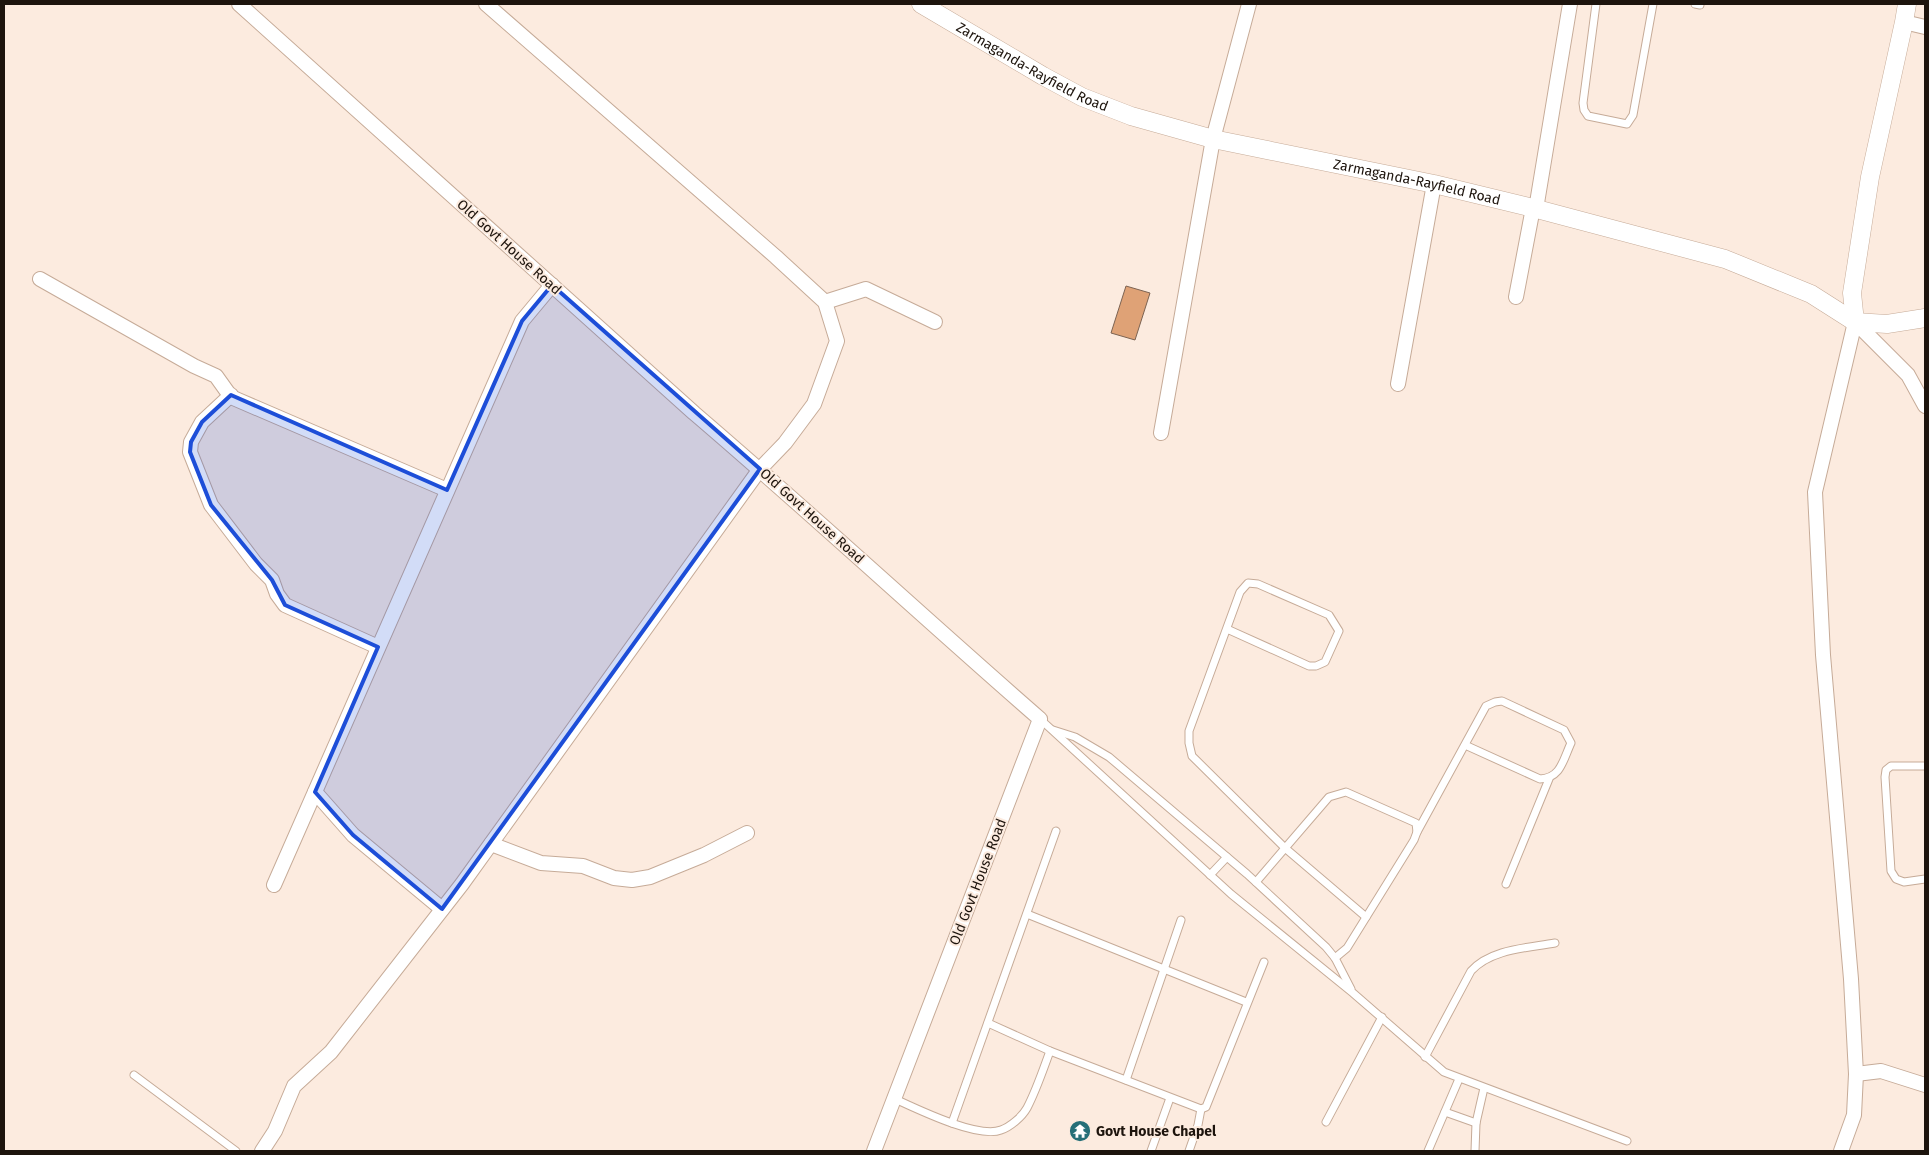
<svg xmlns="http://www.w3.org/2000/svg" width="1929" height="1155" font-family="'Fira Sans',sans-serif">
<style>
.building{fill:#dfa276;stroke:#7c6352}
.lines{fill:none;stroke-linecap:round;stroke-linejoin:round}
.service-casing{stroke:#c6ab98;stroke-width:9}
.minor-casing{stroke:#c6ab98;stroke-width:16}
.tertiary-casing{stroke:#c6ab98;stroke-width:19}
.service{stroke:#fff;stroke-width:7}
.minor{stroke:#fff;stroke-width:14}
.tertiary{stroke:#fff;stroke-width:18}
.marked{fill:#1d4ed8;fill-opacity:0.2;stroke:#1d4ed8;stroke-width:4;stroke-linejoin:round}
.labels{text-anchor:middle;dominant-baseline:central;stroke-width:4;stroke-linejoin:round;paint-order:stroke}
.street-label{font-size:14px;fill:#1d140d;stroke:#fcebdf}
.poi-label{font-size:14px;font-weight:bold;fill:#1d140d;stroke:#fcebdf;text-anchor:start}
</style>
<rect width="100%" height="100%" fill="#fcebdf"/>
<path class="building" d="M1126 286 1150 293 1135 340 1111 333Z"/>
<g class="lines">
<g class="service-casing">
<g id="service">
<path d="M1596 4 1583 103 1584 110 1588 116 1627 124 1633 115 1653 4"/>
<path d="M1695 4 1700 5"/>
<path d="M1227 629 1309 666H1316L1325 662 1339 631 1329 615 1258 584 1248 583 1240 592 1189 731V743L1192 756 1285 848 1366 917"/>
<path d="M1040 719 1231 894 1353 993 1444 1072 1627 1141"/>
<path d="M1053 730 1075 737 1109 757 1247 874 1326 947 1335 958 1351 989"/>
<path d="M1925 766H1891L1886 770 1885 777 1891 871 1896 879 1904 882 1925 879"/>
<path d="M1417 832 1486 706 1495 702 1502 701 1564 730 1571 743C1563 760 1561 778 1540 779L1465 745"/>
<path d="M1210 875 1227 857"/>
<path d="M1256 882 1329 797 1346 792 1416 823 1417 832 1414 840 1347 948 1335 958"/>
<path d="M1506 884 1549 779"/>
<path d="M1027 914 1246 1002"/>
<path d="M988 1023 1050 1051 1201 1109 1206 1107 1264 962"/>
<path d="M1425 1057 1471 971C1491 949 1527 948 1555 943"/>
<path d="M134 1075 236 1151"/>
<path d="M1126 1080 1181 920"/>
<path d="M895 1099C917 1109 978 1139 1001 1130 1010 1127 1022 1117 1027 1108 1036 1091 1043 1070 1050 1051"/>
<path d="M1445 1112 1476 1123"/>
<path d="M1326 1122 1382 1017"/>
<path d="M952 1123 1056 831"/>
<path d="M1151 1151 1170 1098"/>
<path d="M1189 1151 1198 1125 1201 1109"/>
<path d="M1428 1151 1459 1079"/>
<path d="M1475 1151 1476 1123 1484 1088"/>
</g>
</g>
<g class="minor-casing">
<g id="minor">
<path d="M239 4 694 413C811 513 924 618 1040 719L874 1151"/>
<path d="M1904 22 1925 27"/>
<path d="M1536 209 1570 4"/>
<path d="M40 279 194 366 216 376 231 397 447 490"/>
<path d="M1516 297 1533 208"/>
<path d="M825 302 866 289 935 322"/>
<path d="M1855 322 1908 375 1925 406"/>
<path d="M1398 384 1434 184"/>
<path d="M231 395 202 422 191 442 190 452 211 505 256 564 272 580 277 594 285 605 378 647"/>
<path d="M1161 433 1213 139 1249 4"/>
<path d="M315 792 353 835 442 909"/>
<path d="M491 844 541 863 583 866 614 878 632 880 650 877 704 855 747 833"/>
<path d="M274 885 522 321 552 285"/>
<path d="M1856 1074 1881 1071 1925 1085"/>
<path d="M262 1151 275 1131 294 1086 331 1052 462 884 760 469 785 443 814 404 837 341 825 302 776 257 486 4"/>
<path d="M1841 1151 1854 1115 1856 1074 1851 979 1823 655 1815 492 1855 322"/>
</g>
</g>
<g class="tertiary-casing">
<g id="tertiary">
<path id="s1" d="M921 4 1043 76 1082 97 1131 116 1213 139 1434 184 1533 208 1725 259 1811 294 1855 322 1887 324 1925 318"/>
<path d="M1855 322 1852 293 1870 177 1904 22 1907 4"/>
</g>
</g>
<use href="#service" class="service"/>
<use href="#minor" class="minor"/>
<use href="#tertiary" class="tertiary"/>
</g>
<path class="marked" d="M552 285 760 469 442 909 353 835 315 792 378 647 285 605 272 580 211 505 190 452 191 442 202 422 231 395 447 490 522 321Z"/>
<defs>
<g id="temple-disc" transform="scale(1.125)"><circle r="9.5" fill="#256f78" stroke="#fcebdf"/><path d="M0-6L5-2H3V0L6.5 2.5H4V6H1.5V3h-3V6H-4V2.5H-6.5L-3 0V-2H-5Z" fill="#fff"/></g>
</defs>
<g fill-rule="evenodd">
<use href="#temple-disc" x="1080" y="1131"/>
</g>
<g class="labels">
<g class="street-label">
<text stroke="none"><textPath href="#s1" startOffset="128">Zarmaganda-Rayfield Road</textPath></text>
<text stroke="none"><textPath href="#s1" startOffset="532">Zarmaganda-Rayfield Road</textPath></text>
<text transform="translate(509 247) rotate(42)">Old Govt House Road</text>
<text transform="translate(812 516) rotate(42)">Old Govt House Road</text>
<text transform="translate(978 882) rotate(-69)">Old Govt House Road</text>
</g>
<g class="poi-label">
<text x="1096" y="1131">Govt House Chapel</text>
</g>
</g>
<rect width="1929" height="1155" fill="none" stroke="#1d140d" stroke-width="10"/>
</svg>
